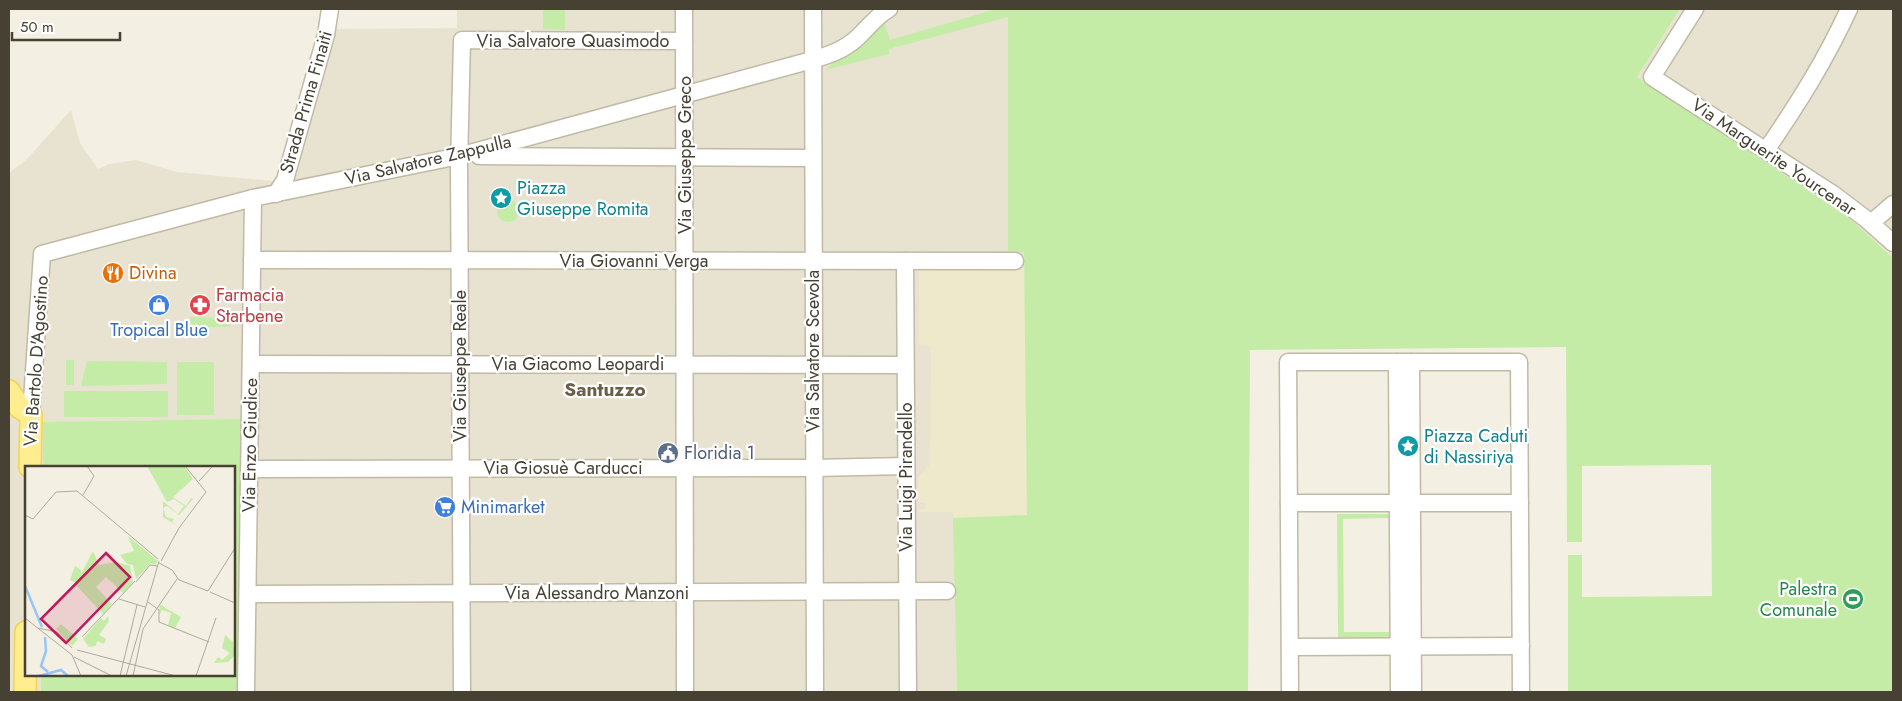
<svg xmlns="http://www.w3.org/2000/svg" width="1902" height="701" font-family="Jost,sans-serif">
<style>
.residential{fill:#e8e3d0;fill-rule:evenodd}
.education{fill:#eee9cb}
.green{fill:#c4eca7}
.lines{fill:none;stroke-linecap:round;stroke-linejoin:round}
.minor-casing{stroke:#c0baa5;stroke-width:19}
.major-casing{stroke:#efd455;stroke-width:24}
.minor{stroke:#fff;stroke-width:16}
.major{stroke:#ffed90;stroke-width:21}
.labels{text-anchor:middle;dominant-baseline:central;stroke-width:4.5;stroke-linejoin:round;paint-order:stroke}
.street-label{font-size:18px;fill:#464133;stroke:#fff}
.culture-label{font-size:18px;fill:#0d838f;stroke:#fff;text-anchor:start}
.food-label{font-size:18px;fill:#c56008;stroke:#fff;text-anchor:start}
.health-label{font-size:18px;fill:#be3a42;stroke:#fff;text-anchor:start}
.shop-label{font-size:18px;fill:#366cbe;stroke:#fff}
.service-label{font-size:18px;fill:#4e5e75;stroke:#fff;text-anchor:start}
.leisure-label{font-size:18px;fill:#27864d;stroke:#fff;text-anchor:end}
.neighbourhood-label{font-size:19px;font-weight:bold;fill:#6a6049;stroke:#fff}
.inset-river{fill:none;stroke:#98c4f7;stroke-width:2.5}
.inset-road{fill:none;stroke:#aeaa9d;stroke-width:1}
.view{fill:#c2185b;fill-opacity:0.15;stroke:#c2185b;stroke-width:2.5}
.inset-edge{fill:none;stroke:#464133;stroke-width:2.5}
</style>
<rect width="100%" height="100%" fill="#f3f0e3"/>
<g class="residential">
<path d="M457 9H1012L1008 17V250L1024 251 1027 516 955 584 957 692H9V173L27 159 71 110 80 143 98 169 109 164 136 160 177 172 294 183 336 29 457 28ZM26 467H234V675H26Z"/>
<path d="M1680 9H1893V258L1883 248 1799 184 1637 77Z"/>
</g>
<path class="education" d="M919 269 1025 270 1027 516 953 518V512H919V509H925V503H919L918 478 930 464 931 346 919 345Z"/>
<g class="green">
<path d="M543 9H565V30L543 29Z"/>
<path d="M996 9H1680L1637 77 1799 184 1850 219 1893 258V692H1568V555H1582V597L1712 596 1711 465 1582 466V542H1567L1566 347 1250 350 1248 692H957L953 518 1027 515 1024 252 1008 251V17L889 49V54L825 70 883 18 890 40Z"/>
<circle cx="508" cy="211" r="11"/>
<path d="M190 317 230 318V327H191Z"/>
<rect x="66" y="360" width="8" height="25"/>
<path d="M87 361 167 362V384L81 386Z"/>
<rect x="177" y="362" width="37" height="53"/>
<rect x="64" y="391" width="104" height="26"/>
<path d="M241 419 240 692H41V675H234V467H43V422Z"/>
<path d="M1337 514H1388L1389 518 1343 519 1344 632H1389V639H1338Z"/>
</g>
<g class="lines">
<g class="minor-casing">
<g id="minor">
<path d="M684 9 685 692"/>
<path d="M813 9 815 692"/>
<path d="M1695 9 1652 77 1833 194 1866 219 1893 243"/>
<path d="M1767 149C1799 102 1825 61 1849 9"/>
<path d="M479 156 812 158"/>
<path d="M276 194 285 180 326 35 330 9"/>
<path d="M1871 223 1893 204"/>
<path d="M252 260 1015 261"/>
<path d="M905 261 908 692"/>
<path d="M1397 362 1399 692"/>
<path d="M1411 362 1413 692"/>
<path d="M251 364 905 365"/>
<path d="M31 415 42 254 253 198 459 156 812 60C829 55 844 50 857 38 868 28 876 16 889 9"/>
<path d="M249 469 813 468 906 466"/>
<path d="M1289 503H1520"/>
<path d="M248 594 947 591"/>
<path d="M1290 647 1521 646"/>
<path d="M246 692 253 198"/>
<path d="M462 692 459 165 462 40 684 41"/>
<path d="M1290 692 1288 362H1519L1521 692"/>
</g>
</g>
<g class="major-casing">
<g id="major">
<path d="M9 391 19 407 31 415 30 467"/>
<path d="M25 692 26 632"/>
</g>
</g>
<use href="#minor" class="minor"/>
<use href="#major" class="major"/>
</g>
<defs>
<g id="sight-disc" transform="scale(1.125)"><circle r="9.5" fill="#0f9aa8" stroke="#fff"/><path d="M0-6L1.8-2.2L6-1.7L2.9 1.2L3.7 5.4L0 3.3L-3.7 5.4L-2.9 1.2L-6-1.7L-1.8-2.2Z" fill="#fff"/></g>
<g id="restaurant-disc" transform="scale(1.125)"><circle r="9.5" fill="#e8710a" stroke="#fff"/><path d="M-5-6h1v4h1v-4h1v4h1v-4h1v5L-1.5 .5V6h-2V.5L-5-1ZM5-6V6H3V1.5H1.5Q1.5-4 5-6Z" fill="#fff"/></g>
<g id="shop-disc" transform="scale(1.125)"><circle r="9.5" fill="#3f7fe0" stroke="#fff"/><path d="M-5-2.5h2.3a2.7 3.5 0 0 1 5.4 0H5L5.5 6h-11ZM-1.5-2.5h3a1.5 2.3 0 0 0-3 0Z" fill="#fff"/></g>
<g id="pharmacy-disc" transform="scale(1.125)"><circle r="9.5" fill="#e0444e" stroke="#fff"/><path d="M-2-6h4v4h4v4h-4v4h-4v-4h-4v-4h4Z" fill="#fff"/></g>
<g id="civic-disc" transform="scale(1.125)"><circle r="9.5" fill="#5c6f8a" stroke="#fff"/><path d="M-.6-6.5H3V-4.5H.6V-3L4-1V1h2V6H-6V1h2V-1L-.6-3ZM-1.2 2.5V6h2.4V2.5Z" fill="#fff"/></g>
<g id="supermarket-disc" transform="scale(1.125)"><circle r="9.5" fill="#3f7fe0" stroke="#fff"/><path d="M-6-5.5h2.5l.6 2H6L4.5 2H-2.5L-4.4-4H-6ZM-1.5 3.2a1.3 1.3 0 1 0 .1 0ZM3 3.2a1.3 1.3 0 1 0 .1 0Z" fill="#fff"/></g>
<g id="stadium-disc" transform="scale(1.125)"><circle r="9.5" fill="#2e9e5b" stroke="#fff"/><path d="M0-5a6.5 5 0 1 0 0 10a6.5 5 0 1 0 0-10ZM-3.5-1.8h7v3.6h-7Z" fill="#fff"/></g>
</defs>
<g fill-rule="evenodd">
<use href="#sight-disc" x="501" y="198"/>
<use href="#restaurant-disc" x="113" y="273"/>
<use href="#shop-disc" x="159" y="305"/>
<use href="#pharmacy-disc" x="200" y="305"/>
<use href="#sight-disc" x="1408" y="446"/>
<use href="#civic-disc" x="668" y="453"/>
<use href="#supermarket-disc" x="445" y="507"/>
<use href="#stadium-disc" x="1853" y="599"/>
</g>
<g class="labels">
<g class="street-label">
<text x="573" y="41">Via Salvatore Quasimodo</text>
<text transform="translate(306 102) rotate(-74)">Strada Prima Finaiti</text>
<text transform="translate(685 155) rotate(-90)">Via Giuseppe Greco</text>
<text transform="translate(1774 157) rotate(34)">Via Marguerite Yourcenar</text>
<text transform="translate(428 160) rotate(-13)">Via Salvatore Zappulla</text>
<text x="634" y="261">Via Giovanni Verga</text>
<text transform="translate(813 351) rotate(-90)">Via Salvatore Scevola</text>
<text transform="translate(36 361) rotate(-86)">Via Bartolo D'Agostino</text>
<text x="578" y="364">Via Giacomo Leopardi</text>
<text transform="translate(460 366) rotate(-90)">Via Giuseppe Reale</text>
<text transform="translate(250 445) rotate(-89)">Via Enzo Giudice</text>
<text x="563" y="468">Via Giosuè Carducci</text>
<text transform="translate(906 477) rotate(-90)">Via Luigi Pirandello</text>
<text x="597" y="593">Via Alessandro Manzoni</text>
</g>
<g class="culture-label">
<text x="517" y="188">Piazza<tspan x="517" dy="21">Giuseppe Romita</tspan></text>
<text x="1424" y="436">Piazza Caduti<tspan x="1424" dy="21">di Nassiriya</tspan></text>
</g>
<g class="food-label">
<text x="129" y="273">Divina</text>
</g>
<g class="health-label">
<text x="216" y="295">Farmacia<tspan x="216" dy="21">Starbene</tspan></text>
</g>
<g class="shop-label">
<text x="159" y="330">Tropical Blue</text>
<text x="461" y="507" text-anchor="start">Minimarket</text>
</g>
<g class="service-label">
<text x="684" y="453">Floridia 1</text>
</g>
<g class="leisure-label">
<text x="1837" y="589">Palestra<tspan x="1837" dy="21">Comunale</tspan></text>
</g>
<g class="neighbourhood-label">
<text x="605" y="389">Santuzzo</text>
</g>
</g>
<g transform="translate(25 466)">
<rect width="210" height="210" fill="#f3f0e3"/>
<path d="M122 0H159L168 13 148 31 161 40 166 32 168 33 154 49 142 40 138 42 141 51 149 53 147 56 154 61 138 51V35L153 48 159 40 149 33 142 36ZM103 70 133 95 130 99 126 97 111 113 108 99 102 98 95 89 109 85ZM68 85 74 99 92 96 105 100 108 116 98 127 81 111 71 121 87 138 78 148 51 119 47 127 51 117 45 114 50 100 56 104V108ZM134 138 156 151 150 162 143 159 146 147 137 144 135 148ZM83 150 84 155 74 169 81 173 79 178 72 175 71 180 64 181 58 173 76 152 79 155ZM36 158 53 173 47 180 31 163ZM200 169 208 176 210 189 203 196 189 197 193 191 197 194 205 187 197 182Z" fill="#c4eca7"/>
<path class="inset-river" d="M0 120 17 161M20 171 21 185 16 200 23 206M14 210 36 204 43 210"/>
<path class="inset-road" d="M174 15 188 0M58 29 69 10 62 0M0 49 8 53 31 26 52 25 133 93M136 95 154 62 181 26 160 0M134 97 147 104 154 114 183 125M111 116 125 99 132 100M183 125 210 82M185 126 210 137M94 133 120 141M123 136 134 144V156L184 176M0 152 47 189 56 210M13 162 32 166 47 182M57 171 110 115M52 184 151 210M49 191 87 210M95 210 112 139M101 210 134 95M108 210 118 163 152 113M171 210 191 152"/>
<path class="view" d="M81 87 105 111 41 177 16 153Z"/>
<rect width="210" height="210" class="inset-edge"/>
</g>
<rect width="1902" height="701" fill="none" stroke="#464133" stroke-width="20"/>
<path d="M12 32v8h108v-8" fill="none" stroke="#464133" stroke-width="2.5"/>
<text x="20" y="32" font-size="15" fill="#464133" stroke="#ffffff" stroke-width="4" paint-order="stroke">50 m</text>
</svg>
